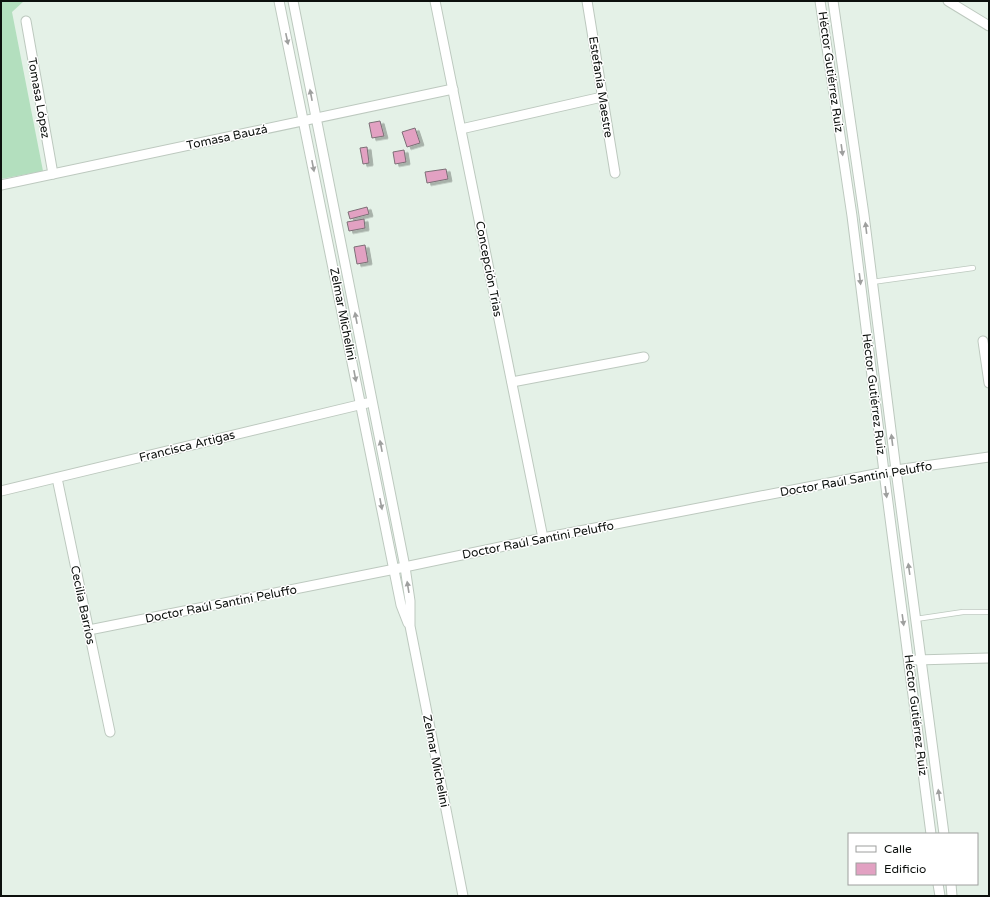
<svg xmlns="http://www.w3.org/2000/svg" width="990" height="897" font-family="'Varela Round',sans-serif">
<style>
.pitch{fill:#b3dfbe}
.building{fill:#e2a1c2;stroke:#7c6f76;filter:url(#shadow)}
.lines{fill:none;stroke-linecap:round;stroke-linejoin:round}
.lane-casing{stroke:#bdc9bf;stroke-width:6}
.street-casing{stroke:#bdc9bf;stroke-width:11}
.lane{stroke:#fff;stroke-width:4.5}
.street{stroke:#fff;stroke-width:9}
.oneway{fill:#9e9f9e}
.labels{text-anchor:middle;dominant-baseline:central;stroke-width:3;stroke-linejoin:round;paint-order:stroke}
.street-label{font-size:12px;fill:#0c100d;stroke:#fff}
</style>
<defs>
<filter id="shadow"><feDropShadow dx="4" dy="2.5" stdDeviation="0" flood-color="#0004"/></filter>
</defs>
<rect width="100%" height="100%" fill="#e4f1e7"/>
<path class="pitch" d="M1 1H24L12 12 43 171 1 179Z"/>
<g class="building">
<path d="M380 121 384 136 372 138 369 123Z"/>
<path d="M415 128 420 143 407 147 402 132Z"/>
<path d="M367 147 369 163 363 164 360 148Z"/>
<path d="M404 150 406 162 395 164 393 152Z"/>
<path d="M446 169 448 179 427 183 425 172Z"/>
<path d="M367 207 369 214 350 219 348 212Z"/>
<path d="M364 219 365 228 349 231 347 222Z"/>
<path d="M365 245 368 262 357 264 354 247Z"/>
</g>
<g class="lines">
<g class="lane-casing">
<g id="lane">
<path d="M872 282 973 268"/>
<path d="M916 619 963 612H989"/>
</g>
</g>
<g class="street-casing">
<g id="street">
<path d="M279 1 401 605 408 623"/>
<path d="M293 1 405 567 410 601V626L463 896"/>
<path d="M435 1 543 538"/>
<path d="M587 1 615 173"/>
<path d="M820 1 852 216 884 472 931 834"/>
<path d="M833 1 864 215 896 470 944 834"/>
<path d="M948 1 989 26"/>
<path d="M26 21 53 174"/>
<path d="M461 129 602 97"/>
<path d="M1 185 453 89"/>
<path d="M983 341 989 383"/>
<path d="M512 382 644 357"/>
<path d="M57 478 110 732"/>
<path d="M1 491 367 403"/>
<path d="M89 630 395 569 543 538 896 470 989 457"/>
<path d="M916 660 989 658"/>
<path d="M938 884 940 896"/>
<path d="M951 884 952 896"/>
</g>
</g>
<use href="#lane" class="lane"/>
<use href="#street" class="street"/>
</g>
<defs><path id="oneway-solid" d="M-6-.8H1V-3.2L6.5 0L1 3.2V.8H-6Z"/></defs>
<g class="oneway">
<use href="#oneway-solid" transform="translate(287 39) rotate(78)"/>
<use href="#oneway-solid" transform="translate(311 95) rotate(-101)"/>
<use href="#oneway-solid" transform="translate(842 150) rotate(82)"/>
<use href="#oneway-solid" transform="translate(313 166) rotate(79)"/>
<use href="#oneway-solid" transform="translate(866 228) rotate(-97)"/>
<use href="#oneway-solid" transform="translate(860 279) rotate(83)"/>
<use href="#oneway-solid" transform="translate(356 318) rotate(-101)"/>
<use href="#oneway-solid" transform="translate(355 376) rotate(79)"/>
<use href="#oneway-solid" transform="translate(892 440) rotate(-97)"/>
<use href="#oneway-solid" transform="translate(381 446) rotate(-101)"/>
<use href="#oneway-solid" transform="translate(886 492) rotate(82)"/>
<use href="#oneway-solid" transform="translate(381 504) rotate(79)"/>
<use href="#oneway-solid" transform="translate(909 569) rotate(-98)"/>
<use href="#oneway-solid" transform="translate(408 587) rotate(-99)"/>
<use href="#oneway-solid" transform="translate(903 620) rotate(82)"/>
<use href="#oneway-solid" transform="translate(939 795) rotate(-98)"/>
</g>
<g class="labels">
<g class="street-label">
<text transform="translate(831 72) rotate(82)">Héctor Gutiérrez Ruiz</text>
<text transform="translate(601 87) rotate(81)">Estefanía Maestre</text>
<text transform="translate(39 98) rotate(80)">Tomasa López</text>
<text transform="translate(227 137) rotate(-12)">Tomasa Bauzá</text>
<text transform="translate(489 269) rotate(79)">Concepción Trias</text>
<text transform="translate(343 314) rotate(79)">Zelmar Michelini</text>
<text transform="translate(874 394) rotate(83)">Héctor Gutiérrez Ruiz</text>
<text transform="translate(187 446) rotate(-14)">Francisca Artigas</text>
<text transform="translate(856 479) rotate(-10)">Doctor Raúl Santini Peluffo</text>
<text transform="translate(538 540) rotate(-11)">Doctor Raúl Santini Peluffo</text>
<text transform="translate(221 604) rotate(-11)">Doctor Raúl Santini Peluffo</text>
<text transform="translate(83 605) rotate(78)">Cecilia Barrios</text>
<text transform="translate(916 715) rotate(83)">Héctor Gutiérrez Ruiz</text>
<text transform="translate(436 761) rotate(79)">Zelmar Michelini</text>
</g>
</g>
<rect width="990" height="897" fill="none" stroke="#0c100d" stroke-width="4"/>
<rect x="848" y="833" width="130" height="52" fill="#ffffff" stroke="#9e9f9e"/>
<rect x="856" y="846" width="20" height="6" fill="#ffffff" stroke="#9e9f9e"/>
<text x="884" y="853" font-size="12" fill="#0c100d">Calle</text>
<rect x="856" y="863" width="20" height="12" fill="#e2a1c2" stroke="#9e9f9e"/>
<text x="884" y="873" font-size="12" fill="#0c100d">Edificio</text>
</svg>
